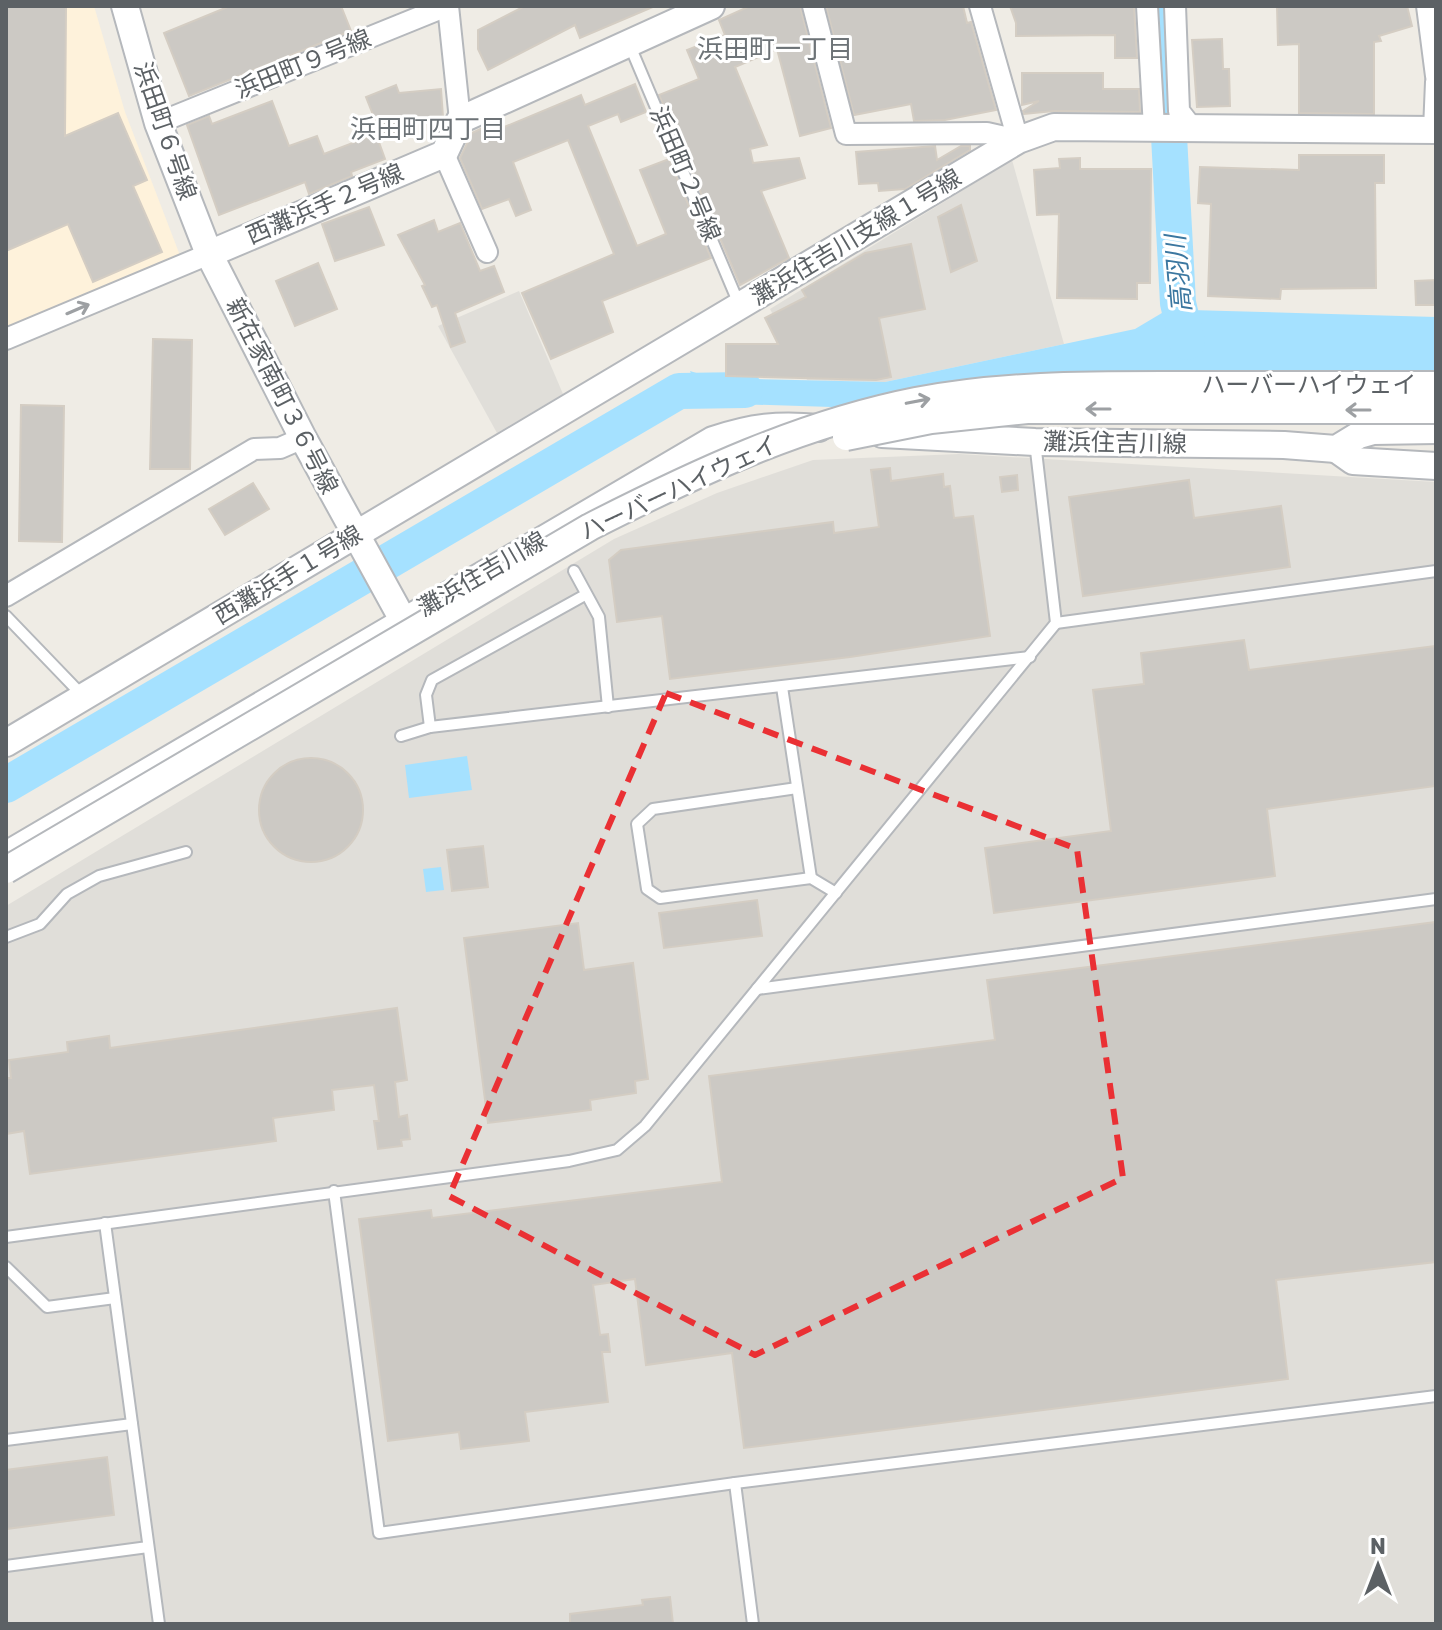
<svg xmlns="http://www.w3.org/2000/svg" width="1442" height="1630" font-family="Rubik,'Noto Sans JP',sans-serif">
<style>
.commercial{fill:#fef2db}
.industrial{fill:#e0ded9}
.water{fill:#a5e1ff}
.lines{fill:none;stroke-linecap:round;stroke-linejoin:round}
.river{stroke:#a5e1ff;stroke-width:36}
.building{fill:#ccc9c4;stroke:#d4cdc3;stroke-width:2}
.service-casing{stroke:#b5b8bc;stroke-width:14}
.minor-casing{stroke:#b5b8bc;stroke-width:24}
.tertiary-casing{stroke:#b5b8bc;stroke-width:30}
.service{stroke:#fff;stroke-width:10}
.minor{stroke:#fff;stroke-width:20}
.tertiary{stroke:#fff;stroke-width:26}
.tertiary-bridge-casing{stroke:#b5b8bc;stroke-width:30;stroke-linecap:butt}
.tertiary-bridge{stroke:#fff;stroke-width:26}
.oneway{stroke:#9da0a3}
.marked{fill:none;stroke:#ea3034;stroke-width:6;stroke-dasharray:16 10;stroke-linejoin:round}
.labels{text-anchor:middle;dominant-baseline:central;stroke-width:6;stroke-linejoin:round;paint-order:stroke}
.street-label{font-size:24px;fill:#5c6165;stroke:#fff}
.neighbourhood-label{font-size:26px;fill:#6d7377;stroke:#fff}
.water-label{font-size:26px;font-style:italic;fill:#3b77a0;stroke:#fff}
</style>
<rect width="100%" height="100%" fill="#efece5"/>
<path class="commercial" d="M6 6H94L125 112 181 258 6 329Z"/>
<g class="industrial">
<path d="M1012 160 1064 344 885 382 807 380 770 309Z"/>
<path d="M519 291 563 394 497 433 438 326Z"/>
<path d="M959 454 1436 482V1624H6V906L614 539 717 493 813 460Z"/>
</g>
<g class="water">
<path d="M1172 307 1190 310 1436 317V426L703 403 690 371 712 378 885 382 1135 329Z"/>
<path d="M467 756 472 790 409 798 405 765Z"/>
<path d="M441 867 444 890 426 892 423 869Z"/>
</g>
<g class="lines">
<g class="river">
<path d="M1162 6 1178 303 1187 342"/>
<path d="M6 785 679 391 745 390"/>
</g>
</g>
<g class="building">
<path d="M6 6H66L65 136 118 113 147 180 133 186 162 252 93 282 68 224 6 251Z"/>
<path d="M230 6H341L351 31 189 96 164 33Z"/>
<path d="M525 6H655L580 38 575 25 488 70 478 49V30Z"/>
<path d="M750 6H800L831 128 800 136 777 49 735 67 767 145 750 149 753 163 799 158 805 178 761 191 789 258 740 285 659 95 699 79 687 50 725 35 719 20Z"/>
<path d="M826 6H963L967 23 971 22 996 110 945 120 914 121 911 104 854 115Z"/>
<path d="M1010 6H1134L1137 58H1115V35L1016 36V23Z"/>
<path d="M1277 6H1407L1412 26 1379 36 1381 41 1374 42V114L1299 113V44L1278 45Z"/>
<path d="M1222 39 1223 69H1229L1230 106 1197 107 1192 40Z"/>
<path d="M1022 73H1103V89H1139L1140 112 1054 111 1024 114 1023 111 1039 101 1022 105Z"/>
<path d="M635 84 646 112 621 122 618 114 588 126 637 246 666 234 640 170 669 159 711 258 602 301 613 332 551 359 522 293 614 254 568 140 513 162 531 210 516 216 509 199 482 209 460 158 472 133 499 120 502 128 581 95 585 105Z"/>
<path d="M396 85 399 93 441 89 443 117 403 120 407 131 383 140 366 97Z"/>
<path d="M272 101 289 146 317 136 324 154 376 134 385 159 351 172 352 176 309 194 305 182 219 215 187 125 209 116 212 124Z"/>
<path d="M935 146 937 160 961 146H970V150L905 189 879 191 878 183 859 184 856 152Z"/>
<path d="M1299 155H1384V183H1375L1376 288 1281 289 1280 299 1208 296 1211 204 1198 203 1200 167 1299 170Z"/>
<path d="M1080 158V169H1151L1150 283H1137V299L1057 298 1059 214 1037 215 1034 170 1060 168 1059 159Z"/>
<path d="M961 205 977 261 951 272 938 217Z"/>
<path d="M369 207 384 245 335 261 322 224Z"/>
<path d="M434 220 438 232 460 223 480 271 494 266 504 292 455 313 465 342 451 347 437 305 432 307 422 286 425 285 398 235Z"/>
<path d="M911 244 925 309 879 318 891 377 876 380 726 376V344H778L765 318 806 297 802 290 865 253Z"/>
<path d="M318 263 337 309 295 326 276 281Z"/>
<path d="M1436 280V305H1416L1415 281Z"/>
<path d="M153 339 192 340 190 469H150Z"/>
<path d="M21 405 64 406 62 542 19 541Z"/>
<path d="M890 468 891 481 943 474 944 487 950 486 954 518 973 516 990 636 850 657 670 679 662 616 617 622 609 560 621 550 833 522 834 533 879 527 871 470Z"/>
<path d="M1017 475 1018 490 1002 492 1000 477Z"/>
<path d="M1189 480 1194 518 1281 506 1290 567 1083 596 1069 497Z"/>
<path d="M253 483 269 509 225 535 209 509Z"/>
<path d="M1244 640 1249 670 1436 646V786L1267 809 1275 876 994 913 985 848 1111 831 1093 690 1144 684 1141 653Z"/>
<circle cx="311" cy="810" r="52"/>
<path d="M483 846 488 887 452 891 447 850Z"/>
<path d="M757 900 762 936 664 948 659 913Z"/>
<path d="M1436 922V1262L1276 1280 1288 1379 744 1448 732 1353 646 1365 635 1279 593 1285 600 1335 608 1334 610 1352H602L608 1402 525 1412 529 1441 461 1449 459 1432 388 1441 359 1219 431 1210 432 1218 722 1182 709 1076 995 1040 987 980Z"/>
<path d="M578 923 584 970 633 963 648 1079 635 1081 636 1093 590 1100 591 1110 488 1123 464 938Z"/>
<path d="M397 1008 407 1080 395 1082 399 1117 407 1115 410 1139 401 1140 402 1146 378 1149 374 1121H379L374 1085 332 1090 334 1110 273 1118 276 1141 30 1174 24 1131 6 1134V1078H11L9 1060 68 1052 67 1042 109 1036 110 1048Z"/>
<path d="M107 1457 114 1515 6 1529V1470Z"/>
<path d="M670 1597 673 1624H570V1614L643 1605 642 1600Z"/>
</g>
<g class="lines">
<g class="service-casing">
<g id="service">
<path d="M630 46 739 304"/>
<path d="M574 571 599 617 608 707"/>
<path d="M6 616 82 695"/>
<path d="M1056 623 1436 571"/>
<path d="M782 687 811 878"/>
<path d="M430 727 426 695 432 680 585 595"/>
<path d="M401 736 430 727 1030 657"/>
<path d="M797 788 653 809 637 824 647 889 660 898 811 878 836 893"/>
<path d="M6 937 40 924 67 894 99 876 186 852"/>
<path d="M757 989 1436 899"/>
<path d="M334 1191 379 1533 735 1483 1436 1396"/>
<path d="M105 1223 159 1624"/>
<path d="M6 1237 569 1161 617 1150 645 1126 1056 623 1035 442"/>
<path d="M6 1267 47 1307 115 1298"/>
<path d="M6 1440 132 1424"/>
<path d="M735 1483 753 1624"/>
<path d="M6 1566 148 1547"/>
</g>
</g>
<g class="minor-casing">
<g id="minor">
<path d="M448 6 460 120"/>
<path d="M813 6 846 134 987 133 1018 140 980 6"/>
<path d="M1147 6 1154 128"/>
<path d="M1175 6 1179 111 1193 129"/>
<path d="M1427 6 1436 76"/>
<path d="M158 123 447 6"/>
<path d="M1434 130 1436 82"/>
<path d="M444 154 487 252"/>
<path d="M6 339 209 254"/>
<path d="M6 596 254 449 280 448 303 438"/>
</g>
</g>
<g class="tertiary-casing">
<g id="tertiary">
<path d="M125 6 158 123 209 254 303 438 403 620"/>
<path d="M209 254 444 154 460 120 711 6"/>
<path d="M882 434 1035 442 1284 445 1336 449 1359 435 1373 431 1436 430"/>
<path d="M1336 449 1353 461 1436 466"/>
<path d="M6 743 1018 140 1054 127 1436 130"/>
<path d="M6 855 713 440C752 427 778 424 819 428"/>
</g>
</g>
<use href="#service" class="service"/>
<use href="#minor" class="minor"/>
<use href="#tertiary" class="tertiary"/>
<g class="tertiary-bridge-casing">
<g id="tertiary-bridge">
<path d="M846 437 931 420 1027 410H1436"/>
<path d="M6 870 590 527C694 474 800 424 916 401 1004 384 1092 385 1182 385 1266 385 1351 385 1436 385"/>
</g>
</g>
<use href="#tertiary-bridge" class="tertiary-bridge"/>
</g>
<defs><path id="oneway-shaft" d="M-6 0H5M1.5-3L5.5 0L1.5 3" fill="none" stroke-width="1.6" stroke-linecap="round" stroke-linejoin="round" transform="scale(2)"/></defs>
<g class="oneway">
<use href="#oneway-shaft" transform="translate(78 309) rotate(-23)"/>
<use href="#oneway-shaft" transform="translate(918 401) rotate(-11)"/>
<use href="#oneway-shaft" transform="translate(1098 409) rotate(-180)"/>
<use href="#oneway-shaft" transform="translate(1358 410) rotate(-180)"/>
</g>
<path class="marked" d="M666 693 1077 849 1123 1178 755 1355 449 1196Z"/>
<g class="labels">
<g class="street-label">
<text transform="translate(303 64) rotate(-22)">浜田町９号線</text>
<text transform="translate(165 131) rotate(71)">浜田町６号線</text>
<text transform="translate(685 174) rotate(67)">浜田町２号線</text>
<text transform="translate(325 204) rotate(-23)">西灘浜手２号線</text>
<text transform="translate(856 237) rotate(-31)">灘浜住吉川支線１号線</text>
<text x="1309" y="385">ハーバーハイウェイ</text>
<text transform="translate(282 396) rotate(63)">新在家南町３６号線</text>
<text transform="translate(1115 443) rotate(1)">灘浜住吉川線</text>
<text transform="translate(679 488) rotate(-25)">ハーバーハイウェイ</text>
<text transform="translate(482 574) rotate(-30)">灘浜住吉川線</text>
<text transform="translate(288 575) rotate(-31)">西灘浜手１号線</text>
</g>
<g class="neighbourhood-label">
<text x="775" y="49">浜田町一丁目</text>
<text x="428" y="129">浜田町四丁目</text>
</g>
<g class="water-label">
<text transform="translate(1179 274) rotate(-95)">高羽川</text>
</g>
</g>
<rect width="1442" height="1630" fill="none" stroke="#5c6165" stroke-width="16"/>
<g transform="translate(1378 1566)" stroke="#ffffff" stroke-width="6" paint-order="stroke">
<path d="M0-6L14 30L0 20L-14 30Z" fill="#5c6165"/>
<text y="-12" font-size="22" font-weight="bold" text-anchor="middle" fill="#5c6165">N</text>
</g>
</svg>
